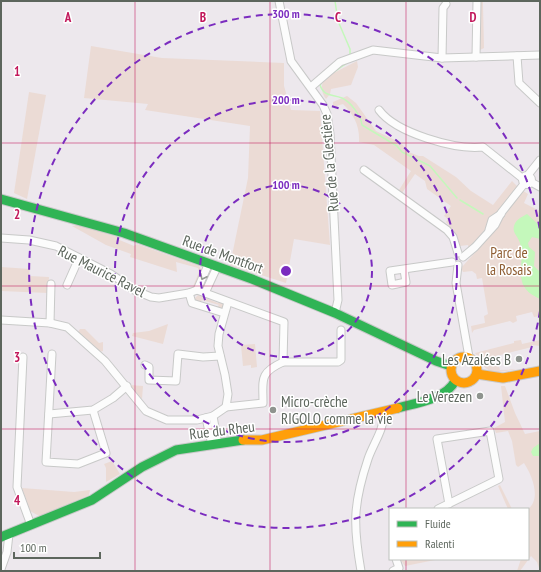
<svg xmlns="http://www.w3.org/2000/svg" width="541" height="572" font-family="'PT Sans Narrow',sans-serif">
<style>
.green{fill:#ebdbd5}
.water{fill:#c4f8bb}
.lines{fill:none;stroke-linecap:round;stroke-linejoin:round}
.stream{stroke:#c4f8bb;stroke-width:1.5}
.street-casing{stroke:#c8c9c8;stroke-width:9}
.fast-casing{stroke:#c8c8c8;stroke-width:11}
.slow-casing{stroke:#c8c8c8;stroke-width:11}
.street{stroke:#fcfcfc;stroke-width:7}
.fast{stroke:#30b455;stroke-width:9}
.slow{stroke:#ff9f0a;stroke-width:9}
.oneway{stroke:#959a95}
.grid{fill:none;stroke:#c2185b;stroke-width:1;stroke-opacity:0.55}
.ring{fill:none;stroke:#7b2cbf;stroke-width:2;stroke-dasharray:7 5}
.poi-dot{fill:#8f948f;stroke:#fff;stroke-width:1.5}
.labels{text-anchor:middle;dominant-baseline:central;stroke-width:3;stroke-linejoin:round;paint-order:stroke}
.street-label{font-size:15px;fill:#5d665d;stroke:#fff}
.park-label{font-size:15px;fill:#8f5e33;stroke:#fff}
.poi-label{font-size:15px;fill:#5d665d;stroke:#fff;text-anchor:end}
.grid-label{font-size:13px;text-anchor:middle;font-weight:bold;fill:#c2185b;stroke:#fff;stroke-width:3;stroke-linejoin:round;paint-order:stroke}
.centre{fill:#7b2cbf;stroke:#fff;stroke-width:2}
.ring-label{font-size:12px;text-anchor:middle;font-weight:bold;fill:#7b2cbf;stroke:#fff;stroke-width:3;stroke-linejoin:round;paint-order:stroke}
</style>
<rect width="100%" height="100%" fill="#ede8ed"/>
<g class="green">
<path d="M479 1H483V5L484 48 480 50Z"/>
<path d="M91 46 162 58 284 63V86L291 110 320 111 330 245 294 239 286 283 230 265 248 178 250 126 145 110 148 104 84 98Z"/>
<path d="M357 61 358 67 351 85 331 89 330 94 326 99C321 92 321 86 324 78Z"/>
<path d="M29 92 46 95 27 199 14 193Z"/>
<path d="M347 96 356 103 376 131 395 140 403 145 406 151 419 156H423L456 177 471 191 493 205 512 181 518 187 469 250 468 245 460 246 457 236 446 222 448 219 444 216 451 206 427 189 425 181 415 174 402 193 399 190 411 171 374 145 359 142C360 126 354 115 343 104L333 107V102Z"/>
<path d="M522 190 528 194 524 203 540 211V316L534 317 532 312 516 316 517 321 513 323 510 321 474 330 472 333 471 326 485 323 484 316 488 314 482 278 477 279 476 274 472 271 463 272 461 268 480 247Z"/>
<path d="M78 225 117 237V239L134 246 137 244 145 247 199 266 203 272 192 289 199 272 198 268 176 262 177 272 130 257 131 254 106 245 72 226Z"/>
<path d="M1 267 30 269 29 276 49 277 48 293 1 291Z"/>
<path d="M198 295 218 303 219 301 223 302V308H216L219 305 202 300 199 303 196 302 194 299Z"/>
<path d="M168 324 163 344 132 336 133 333 149 331Z"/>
<path d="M80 329H85L99 343 103 342V351L100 352 78 332Z"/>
<path d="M521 340 522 344 540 340V346L532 345V347L496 356 500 370 517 369C491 374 489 376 475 353L514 343V341Z"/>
<path d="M255 344 257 367 251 368V365L243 366 241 345Z"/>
<path d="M130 385 143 386 142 399Z"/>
<path d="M501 386H505L515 413 525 434 540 431V571L537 562 531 556 520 571H517L521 559H528V509C541 499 533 477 524 463L518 467 516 465 512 441 508 431 496 433 494 428 505 422Z"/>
<path d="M112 461 120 474 106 482V468L104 464Z"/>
<path d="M500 485 512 509H508L498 486Z"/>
<path d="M22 488 74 492 90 490 89 495 41 517 30 511Z"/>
<path d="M400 559H440L405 566Z"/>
</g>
<g class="water">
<path d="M527 214 540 226V239L532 237 528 243 529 247 535 252 534 266 540 272V299C510 286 526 267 520 243 518 236 512 233 514 226 516 219 522 217 527 214Z"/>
<path d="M540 443V456H533L531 452 533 448Z"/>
</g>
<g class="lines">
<g class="stream">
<path d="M335 1 338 21 350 49V54"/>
<path d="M334 72 347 63"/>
<path d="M322 82 320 85C324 97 332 94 342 98 351 102 361 116 362 125L397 146 402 152 430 166 457 198"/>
<path d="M460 200 483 214"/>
</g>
<g class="street-casing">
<g id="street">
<path d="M279 1 291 61 323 105 327 114 330 134 338 300 335 313"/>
<path d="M517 56 519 83 540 103"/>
<path d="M476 57 477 1"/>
<path d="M442 58 443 8 446 4"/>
<path d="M311 87 340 62 373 50 442 58 540 55"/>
<path d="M379 110C396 133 455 150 483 147L522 178"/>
<path d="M364 170 447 230 453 237 458 253"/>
<path d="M528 175 540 160"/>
<circle cx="527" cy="180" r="4.5"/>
<path d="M531 182 540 187"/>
<path d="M489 230 492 220 501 214"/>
<path d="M1 238 29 240 56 246 111 274 134 290 151 297 159 298 189 293 197 290 209 263"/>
<path d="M463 257 475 247 495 225 501 213 524 184"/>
<path d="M458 265 456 283 469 357"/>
<path d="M404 270 406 282 392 285 390 271 452 262"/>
<path d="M67 285 79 258"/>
<path d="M189 293 192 303 224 313"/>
<path d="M205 293 217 267"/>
<path d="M1 320 50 323 67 327 105 361 146 411 167 420H197L213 416 226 407 263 403C263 379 259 373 283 362L284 322 197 290"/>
<path d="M50 323 51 284"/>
<path d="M52 354 46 462 78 464 106 453 93 410"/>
<path d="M23 357 17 487 31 525"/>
<path d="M283 362H338L341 360V330"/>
<path d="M145 365 149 367V380L176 381 178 354 203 357 220 356"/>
<path d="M226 407 228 394 225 375 218 346 219 334 228 302"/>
<path d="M49 414 93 410 113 398 127 386"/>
<path d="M213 416 218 444"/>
<path d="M206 418 212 445"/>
<path d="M438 509 499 479 490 431 437 439 449 504"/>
<path d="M1 569 7 552 9 534"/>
<path d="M361 571C353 525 353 504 368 459 373 444 384 430 384 413"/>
<path d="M393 571 399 568 396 559"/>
</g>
</g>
<g class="fast-casing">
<g id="fast">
<path d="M1 199 124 233 252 279 335 313 436 361 451 366"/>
<path d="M398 408C416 403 446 399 455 381"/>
<path d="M1 537 92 500 142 467 176 450 243 440"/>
</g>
</g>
<g class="slow-casing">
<g id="slow">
<circle cx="464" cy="370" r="13"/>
<path d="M477 374 503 378 540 371"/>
<path d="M243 440H262L398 408"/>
</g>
</g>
<use href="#street" class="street"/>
<use href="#fast" class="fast"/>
<use href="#slow" class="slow"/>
</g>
<defs><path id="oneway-chevron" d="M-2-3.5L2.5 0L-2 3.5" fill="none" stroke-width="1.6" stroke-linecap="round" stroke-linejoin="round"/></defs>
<use class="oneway" href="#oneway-chevron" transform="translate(203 277) rotate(116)"/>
<path class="grid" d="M135 1V571M270 1V571M406 1V509M1 143H540M1 286H540M1 429H540M406 559V571"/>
<g class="ring">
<circle cx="286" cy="271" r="86"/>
<circle cx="286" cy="271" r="171"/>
<path d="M540 311A257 257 0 1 1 540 231"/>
</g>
<g class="poi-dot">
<circle cx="519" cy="359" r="4"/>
<circle cx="480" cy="396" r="4"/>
<circle cx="273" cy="410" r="4"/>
</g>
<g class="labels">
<g class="street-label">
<text transform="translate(329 163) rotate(-95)">Rue de la Glestière</text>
<text transform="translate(223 254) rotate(20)">Rue de Montfort</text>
<text transform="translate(102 271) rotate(27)">Rue Maurice Ravel</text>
<text transform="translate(222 430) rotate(-7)">Rue du Rheu</text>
</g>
<g class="park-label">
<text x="509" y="252">Parc de<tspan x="509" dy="17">la Rosais</tspan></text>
</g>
<g class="poi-label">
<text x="511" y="359">Les Azalées B</text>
<text x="472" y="396">Le Verezen</text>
<text x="281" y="401" text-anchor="start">Micro-crèche<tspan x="281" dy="17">RIGOLO comme la vie</tspan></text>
</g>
</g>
<g class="grid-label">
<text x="68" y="22">A</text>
<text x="203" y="22">B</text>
<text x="338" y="22">C</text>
<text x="473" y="22">D</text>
<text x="17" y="76">1</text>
<text x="17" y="219">2</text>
<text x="17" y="362">3</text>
<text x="17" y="505">4</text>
</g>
<circle cx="286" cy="271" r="6" class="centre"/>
<g class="ring-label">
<text x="286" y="18">300 m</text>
<text x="286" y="104">200 m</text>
<text x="286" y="189">100 m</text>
</g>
<rect width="541" height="572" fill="none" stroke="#5d665d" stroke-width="4"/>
<rect x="389" y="508" width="140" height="52" fill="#ffffff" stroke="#bec2be"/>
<rect x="397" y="521" width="20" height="6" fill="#30b455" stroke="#bec2be"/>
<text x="425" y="528" font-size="12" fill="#5d665d">Fluide</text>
<rect x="397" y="541" width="20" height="6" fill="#ff9f0a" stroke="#bec2be"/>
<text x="425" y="548" font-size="12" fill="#5d665d">Ralenti</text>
<path d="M14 552v6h86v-6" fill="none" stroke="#5d665d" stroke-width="2"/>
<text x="20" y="552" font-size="12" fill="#5d665d" stroke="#ffffff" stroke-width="3" paint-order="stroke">100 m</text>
</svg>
